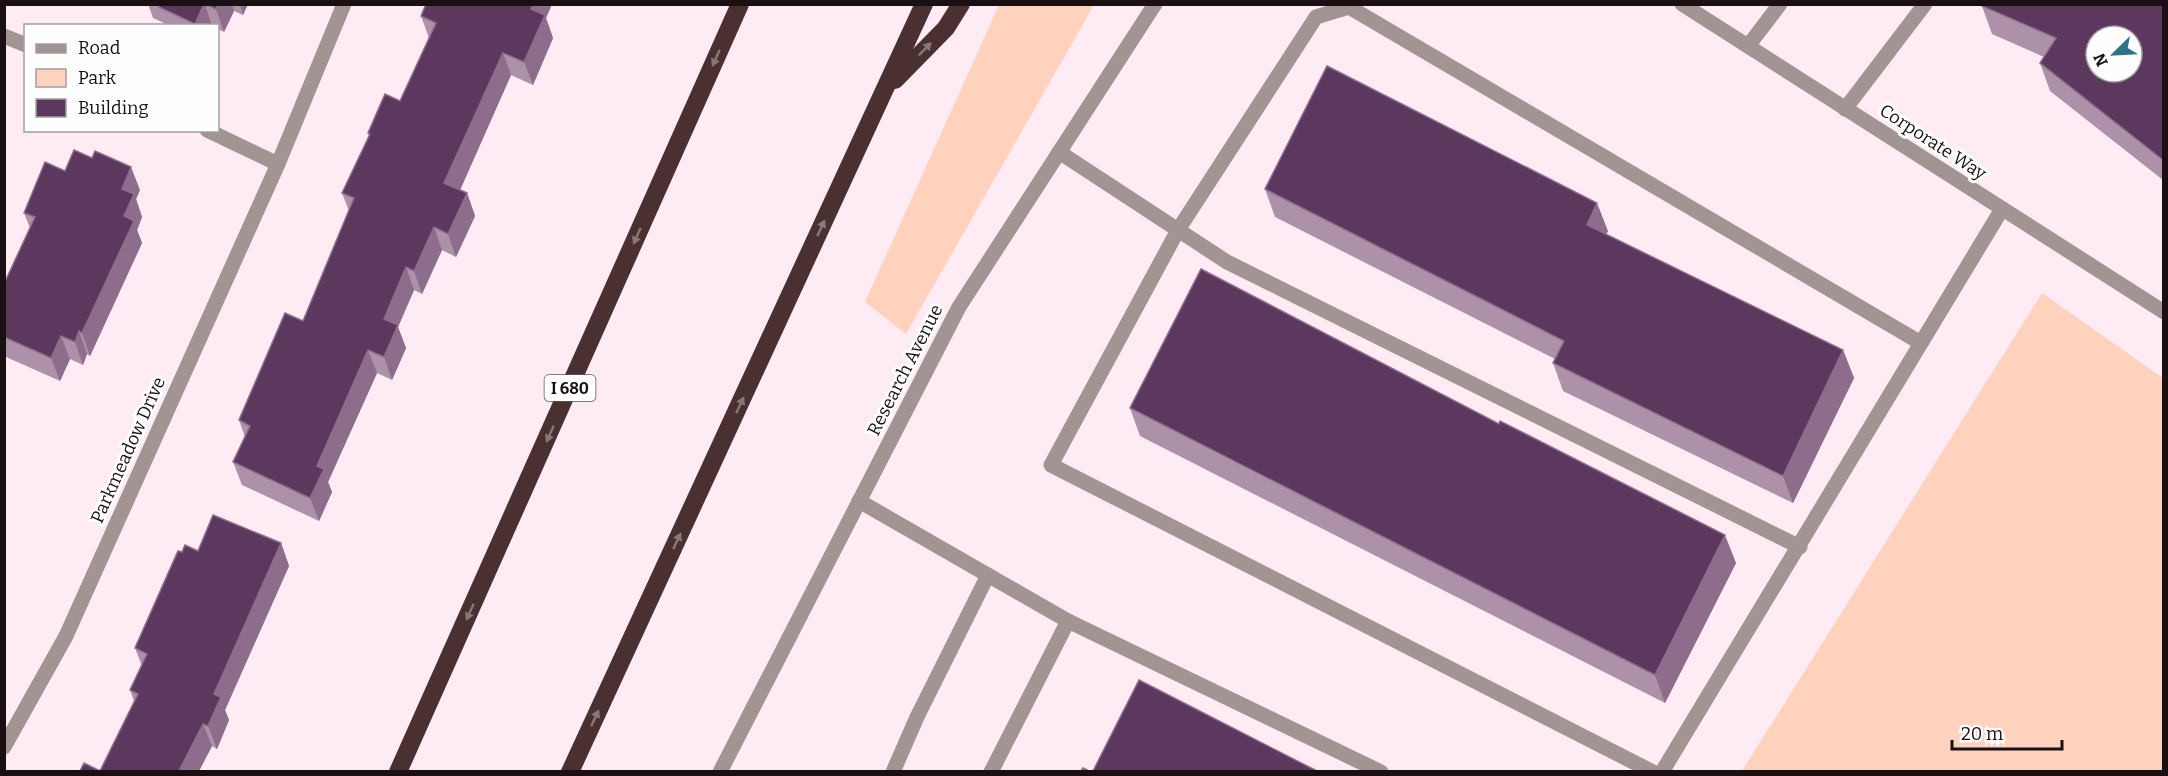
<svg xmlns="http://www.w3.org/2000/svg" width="2168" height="776" font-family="Bitter,serif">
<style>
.green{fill:#ffd2bd}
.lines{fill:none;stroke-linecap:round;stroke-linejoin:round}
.lane{stroke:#a39494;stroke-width:15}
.street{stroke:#a39494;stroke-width:15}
.highway{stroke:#4a3030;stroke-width:18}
.wall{fill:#ad91a8}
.shaded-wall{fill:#8d6d8b}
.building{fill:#5c375e;stroke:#8d6d8b;stroke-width:1.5;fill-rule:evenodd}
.oneway{fill:#897878}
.labels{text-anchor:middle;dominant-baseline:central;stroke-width:6;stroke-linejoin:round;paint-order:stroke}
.shield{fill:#fefefe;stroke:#5e575a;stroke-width:1.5}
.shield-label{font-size:16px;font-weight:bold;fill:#1a1014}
.street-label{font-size:18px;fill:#1a1014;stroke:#fefefe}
</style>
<rect width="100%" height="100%" fill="#feebf3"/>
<g class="green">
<path d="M999 5H1094L906 334 865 302Z"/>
<path d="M2042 293 2163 378V771H1742Z"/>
</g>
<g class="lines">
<g class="lane">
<path d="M1748 46 1780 4"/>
<path d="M1845 109 1925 4"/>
<path d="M1059 152 1227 262 1800 547"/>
<path d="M859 501 1068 621 1381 772"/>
<path d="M893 772 917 717 988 575"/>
<path d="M991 772 1068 621"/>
<path d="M1653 772 1051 465 1178 230 1316 17 1349 7 1921 343"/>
<path d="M1662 772 2002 209"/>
</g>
<g class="street">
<path d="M1682 4 2164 312"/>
<path d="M4 36 26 45"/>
<path d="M207 130 278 164"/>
<path d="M4 747 66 636 278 164 344 4"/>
<path d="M720 772 959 307 1155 4"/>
</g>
<g class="highway">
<path d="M895 80 946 28 961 4"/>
<path d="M398 772 740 4"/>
<path d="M570 772 924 4"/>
</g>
</g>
<g class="wall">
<path d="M148 4H248L243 15 234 11 224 32 218 29V26H165L164 23 153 18Z"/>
<path d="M426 4H552L546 18 553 38 533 85 511 75 460 190 467 193 475 216 456 257 442 250 422 294 414 290 398 327 406 348 392 380 377 373 328 482 332 492 319 521 242 485 233 462 245 437 239 420 303 321 349 211 342 193 369 137 368 133 400 101 429 38 421 16Z"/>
<path d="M2163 4V180L2050 91 2040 63 2044 57 1992 34 1982 6Z"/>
<path d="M65 171 140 190 136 199 142 217 137 230 142 243 90 356 87 354 83 365 70 359 60 381 4 356V284L30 228 24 213Z"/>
<path d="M1265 189 1608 231 1606 234 1843 350 1854 378 1793 503 1563 391 1553 363 1555 359 1275 217Z"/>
<path d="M1130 408 1736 563 1665 703 1140 436Z"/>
<path d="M281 543 289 566 225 710 229 720 217 749 212 746 199 771H80H100L134 701 130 690 142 666 135 648 182 552Z"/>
</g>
<g class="shaded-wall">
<path d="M205 4 212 26H196L195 24Z"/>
<path d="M218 4H232L234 11 224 32 216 9Z"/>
<path d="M240 4H248L243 15Z"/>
<path d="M533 4H552L546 18 553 38 533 85 524 62 531 9Z"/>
<path d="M503 53 511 75 453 206 444 183Z"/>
<path d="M131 167 140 190 136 199 142 217 137 230 142 243 90 356 82 333 124 216 122 189Z"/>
<path d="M467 193 475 216 456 257 448 234Z"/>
<path d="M1597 203 1608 231 1597 252 1587 225Z"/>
<path d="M434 227 442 250 422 294 414 271Z"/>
<path d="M406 267 414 290 398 327 406 348 392 380 384 357V319Z"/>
<path d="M79 331 87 354 83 365 75 342Z"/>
<path d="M61 336 70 359 60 381 51 358Z"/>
<path d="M368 350 377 373 328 482 332 492 319 521 310 498 317 466Z"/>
<path d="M1843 350 1854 378 1793 503 1783 476Z"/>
<path d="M1725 535 1736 563 1665 703 1655 675Z"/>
<path d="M281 543 289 566 225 710 229 720 217 749 208 726 214 694Z"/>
<path d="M203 724 212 746 199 771H179Z"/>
</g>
<g class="building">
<path d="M160 4H204L195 24 159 7Z"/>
<path d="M205 4H218L216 9Z"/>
<path d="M426 4H533L531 9 545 15 524 62 503 53 444 183 467 193 448 234 434 227 414 271 406 267 384 319 398 325 384 357 368 350 317 466 324 469 310 498 233 462 250 426 239 420 285 313 303 321 354 198 342 193 370 134 368 133 385 94 400 101 436 23 421 16Z"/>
<path d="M1983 4H2163V160L2040 63 2056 38 1982 6ZM2096 36H2132V72H2096Z"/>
<path d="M1327 66 1597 203 1587 225 1843 350 1783 476 1553 363 1564 341 1265 189Z"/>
<path d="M74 150 92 158 95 151 131 167 122 189 134 194 124 216 134 221 82 333 79 331 75 342 61 336 51 358 4 337V284L35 217 24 213 45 162 65 171Z"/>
<path d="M1201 269 1499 424 1500 421 1725 535 1655 675 1130 408Z"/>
<path d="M213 515 281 543 214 694 221 697 208 726 203 724 179 771H80L84 763 100 771 138 694 130 690 147 654 135 648 178 551 182 552 185 545 198 551Z"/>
<path d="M1139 680 1317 771H1093Z"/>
<path d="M1083 768 1089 771H1081Z"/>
</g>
<defs><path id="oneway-solid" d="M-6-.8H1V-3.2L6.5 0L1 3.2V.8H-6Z" transform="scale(1.5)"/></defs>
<g class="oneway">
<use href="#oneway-solid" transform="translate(925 49) rotate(-46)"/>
<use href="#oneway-solid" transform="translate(716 58) rotate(114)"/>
<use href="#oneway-solid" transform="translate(821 228) rotate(-65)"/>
<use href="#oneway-solid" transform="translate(637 236) rotate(114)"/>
<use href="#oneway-solid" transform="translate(740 405) rotate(-65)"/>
<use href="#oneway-solid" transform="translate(550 434) rotate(114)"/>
<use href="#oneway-solid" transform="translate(677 541) rotate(-65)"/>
<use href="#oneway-solid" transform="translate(470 612) rotate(114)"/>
<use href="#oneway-solid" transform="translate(595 718) rotate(-65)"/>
</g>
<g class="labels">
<rect class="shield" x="544.5" y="375" width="51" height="26" rx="4.5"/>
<g class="shield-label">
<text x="570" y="388">I 680</text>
</g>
<g class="street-label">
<text transform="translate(1933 142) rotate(33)">Corporate Way</text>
<text transform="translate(905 370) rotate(-63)">Research Avenue</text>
<text transform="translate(128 450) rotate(-66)">Parkmeadow Drive</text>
</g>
</g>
<rect width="2168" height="776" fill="none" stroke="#1a1014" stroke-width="12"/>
<rect x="24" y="24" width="195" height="108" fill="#fefefe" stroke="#a39fa0" stroke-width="1.5"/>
<rect x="36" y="44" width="30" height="9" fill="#a39494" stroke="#a39fa0" stroke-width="1.5"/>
<text x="78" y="54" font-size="18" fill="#1a1014">Road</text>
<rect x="36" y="69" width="30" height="18" fill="#ffd2bd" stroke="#a39fa0" stroke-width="1.5"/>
<text x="78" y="84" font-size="18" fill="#1a1014">Park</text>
<rect x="36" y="99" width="30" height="18" fill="#5c375e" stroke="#a39fa0" stroke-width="1.5"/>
<text x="78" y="114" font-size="18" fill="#1a1014">Building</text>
<g transform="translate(2114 54) rotate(246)"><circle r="28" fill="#fefefe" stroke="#a39fa0" stroke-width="1.5"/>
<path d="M0-4.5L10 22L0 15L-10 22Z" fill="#307384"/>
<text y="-9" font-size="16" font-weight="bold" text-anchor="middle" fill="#1a1014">N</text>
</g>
<path d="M1952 740v9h110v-9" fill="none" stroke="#1a1014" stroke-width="3"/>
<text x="1961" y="740" font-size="18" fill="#1a1014" stroke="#fefefe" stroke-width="4.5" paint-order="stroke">20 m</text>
</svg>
